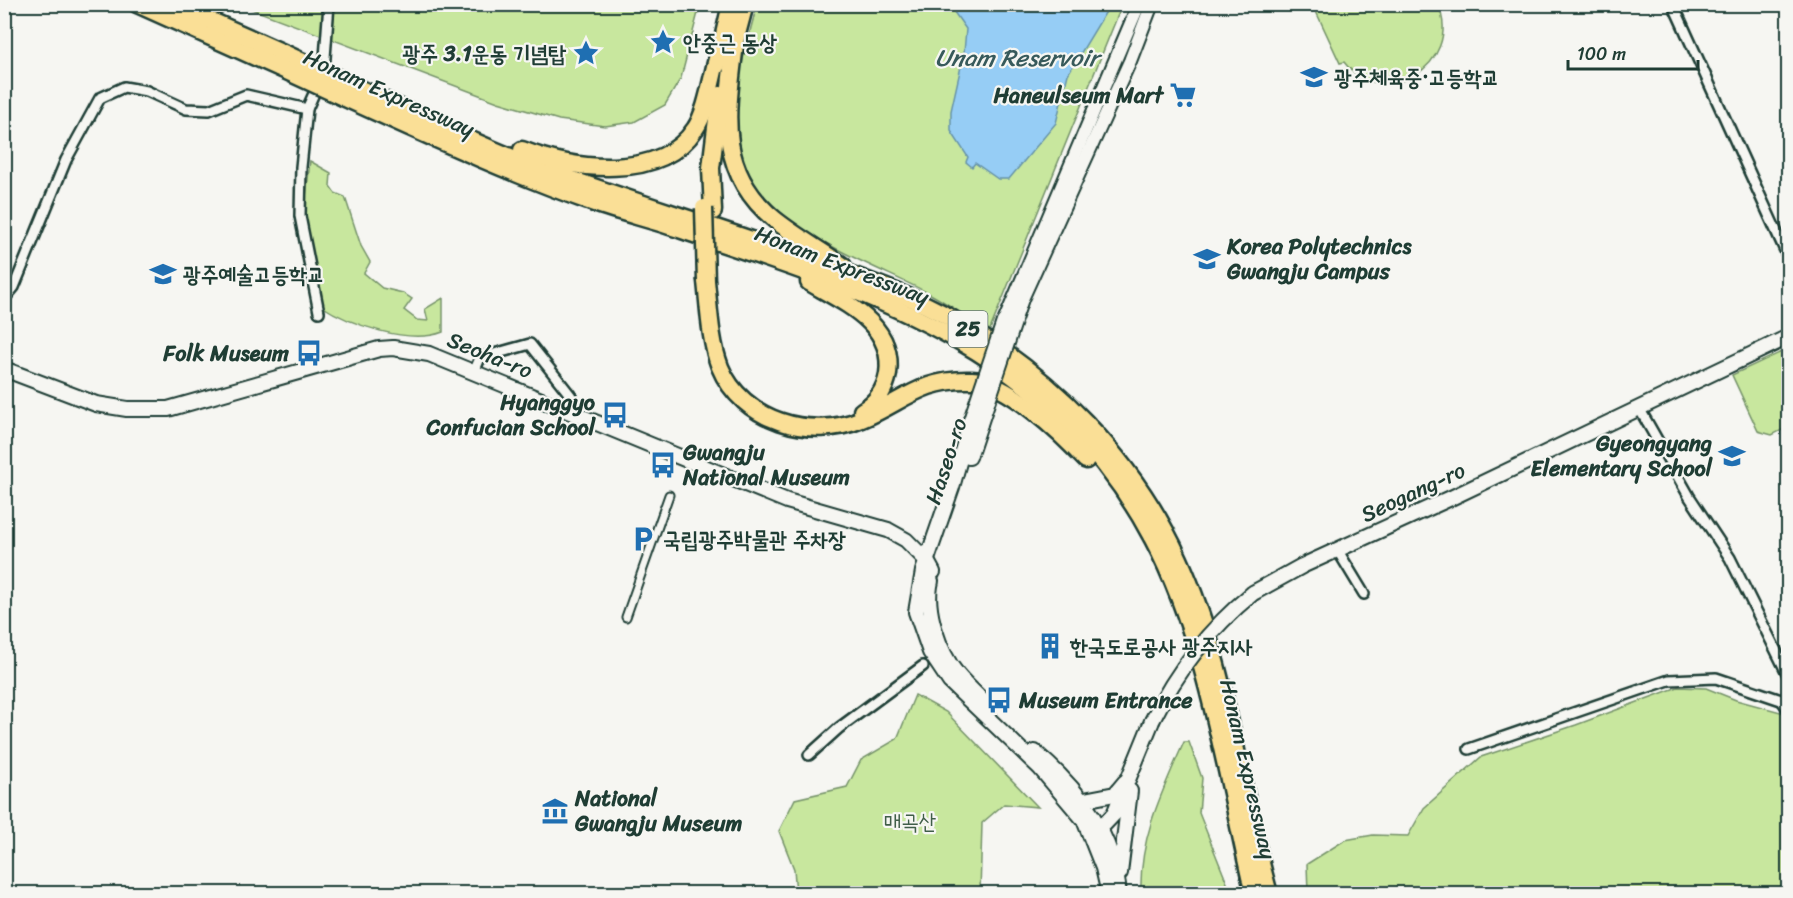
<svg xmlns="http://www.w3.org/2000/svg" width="1793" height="898" font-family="Sriracha,'Poor Story',sans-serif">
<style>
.green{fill:#c8e79e;stroke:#749269;stroke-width:1.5}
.water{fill:#96cdf5;stroke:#6693a8;stroke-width:1.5}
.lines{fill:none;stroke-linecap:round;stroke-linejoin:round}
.pedestrian-casing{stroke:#1f3d34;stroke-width:11}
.minor-casing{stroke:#1f3d34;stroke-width:14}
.tertiary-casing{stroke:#1f3d34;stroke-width:16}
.secondary-casing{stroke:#1f3d34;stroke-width:18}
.motorway-casing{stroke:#1f3d34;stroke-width:21}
.pedestrian{stroke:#f6f6f2;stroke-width:7}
.minor{stroke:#f6f6f2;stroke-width:9}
.tertiary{stroke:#f6f6f2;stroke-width:12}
.secondary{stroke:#f6f6f2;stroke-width:14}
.motorway{stroke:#fadf96;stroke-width:16}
.secondary-bridge-casing{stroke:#1f3d34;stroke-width:18;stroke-linecap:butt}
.motorway-bridge-casing{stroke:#1f3d34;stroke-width:21;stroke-linecap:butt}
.secondary-bridge{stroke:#f6f6f2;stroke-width:14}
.motorway-bridge{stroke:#fadf96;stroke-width:16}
.labels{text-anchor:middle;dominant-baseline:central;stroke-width:4.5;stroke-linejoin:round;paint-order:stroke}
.shield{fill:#f6f6f2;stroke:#60746d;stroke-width:1.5}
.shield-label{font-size:21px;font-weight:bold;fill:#1f3d34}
.poi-label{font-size:22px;font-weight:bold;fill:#1f3d34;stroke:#f6f6f2;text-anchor:start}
.street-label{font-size:22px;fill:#1f3d34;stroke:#f6f6f2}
.park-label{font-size:22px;fill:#415f49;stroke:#f6f6f2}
.water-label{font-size:24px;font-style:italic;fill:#375a5b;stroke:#f6f6f2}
</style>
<rect width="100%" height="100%" fill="#f6f6f2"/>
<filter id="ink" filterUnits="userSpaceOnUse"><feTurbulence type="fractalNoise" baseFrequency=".0167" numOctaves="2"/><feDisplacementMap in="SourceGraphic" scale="12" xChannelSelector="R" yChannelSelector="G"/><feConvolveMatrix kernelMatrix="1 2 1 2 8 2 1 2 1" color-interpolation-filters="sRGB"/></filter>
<g filter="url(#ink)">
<g class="green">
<path d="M241 5H700L681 78 665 105 634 122 605 126 559 120 498 102Z"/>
<path d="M757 5H1122L989 332C971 320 952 306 932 295 871 262 740 221 734 138 731 94 746 48 757 5Z"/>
<path d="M1313 5H1438C1464 64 1383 113 1344 62L1340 63Z"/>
<path d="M310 161 331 173 330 186 335 193 345 197 361 246 370 262 364 273 382 288 403 293 412 299 404 310 417 320 428 321 425 309 443 298V332C409 345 350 325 320 305L313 254 304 215Z"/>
<path d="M1788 349V427L1772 435 1758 431 1732 375Z"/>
<path d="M1678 687 1706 688 1736 700 1788 714V893H1308L1307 864 1345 840 1373 835 1408 836 1424 808 1481 757 1576 725Z"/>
<path d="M915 695 946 712 1038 807 1004 804 982 823 980 893H796L794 869 779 831 795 799 847 787 861 760 897 739Z"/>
<path d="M1184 742H1189L1202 778 1199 813 1231 893H1141C1139 838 1162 792 1184 742Z"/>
</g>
<path class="water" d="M949 5H1110L1068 74 1056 123 1009 179H998L975 163 972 167 966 162 968 157 951 131V111L964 53 966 29Z"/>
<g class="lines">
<g class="pedestrian-casing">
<path id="pedestrian" d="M626 617 669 495"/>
</g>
<g class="minor-casing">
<g id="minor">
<path d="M1673 4 1788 257"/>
<path d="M4 299 14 287 66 160 100 98 124 87 147 91 186 109 209 110 246 95 307 109"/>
<path d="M319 312 300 216 301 167 307 109 324 71 329 4"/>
<path d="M474 372 480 358 530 344 571 396 568 408"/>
<path d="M1639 408 1689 496 1730 558 1788 675"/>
<path d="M1338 551 1364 594"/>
<path d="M1788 694 1783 702 1788 709"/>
<path d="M1469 749 1669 680 1716 678 1784 701"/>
<path d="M809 755 839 728 923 666"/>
</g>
</g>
<g class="tertiary-casing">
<g id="tertiary">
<path d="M1004 322 1139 4"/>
<path d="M1014 322 1022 299 1130 61 1152 4"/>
</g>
</g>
<g class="secondary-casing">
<g id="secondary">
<path d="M4 369 96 404 127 409H168L379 349 393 348 429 354 787 501 888 530 906 540 927 561 933 572"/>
<path d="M971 420 952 487 923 571 916 612 930 652 950 682 1040 768 1084 820 1103 868 1109 894"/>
<path d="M969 457 980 424"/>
<path d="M931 581C924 609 939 652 957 674 966 685 977 695 987 705"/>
<path d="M1253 593 1302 566 1453 497 1788 337"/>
<path d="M1035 752C1079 790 1114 834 1119 894"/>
<path d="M1084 800 1115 794 1125 782"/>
<path d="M1095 834 1114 814 1152 721"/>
<path d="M1120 873 1130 791"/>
</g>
</g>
<g class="motorway-casing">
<g id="motorway">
<path d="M137 4 280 68"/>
<path d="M173 4 286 54"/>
<path d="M735 44C727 111 715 170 774 219 795 236 820 250 843 266"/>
<path d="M732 53 745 4"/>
<path d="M717 65 731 4"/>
<path d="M352 85C414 114 477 145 541 169 629 200 718 228 807 259 856 277 908 293 954 320 1050 375 1133 458 1179 559 1227 664 1238 783 1269 894"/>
<path d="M345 98C427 135 509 173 594 203 623 213 653 220 682 230 874 293 1052 348 1153 539 1208 642 1227 781 1254 894"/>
<path d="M522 150C574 170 660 182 695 129 707 112 712 75 718 55"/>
<path d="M713 211 711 168 720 95"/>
<path d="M706 281C709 308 710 341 720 367 742 421 811 441 862 419 903 402 922 378 972 380 1008 382 1063 435 1086 460"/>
<path d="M809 282C845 303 895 324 888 374 885 390 876 403 862 411"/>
</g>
</g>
<use href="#pedestrian" class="pedestrian"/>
<use href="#minor" class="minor"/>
<use href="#tertiary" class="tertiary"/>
<use href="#secondary" class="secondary"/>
<use href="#motorway" class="motorway"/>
<g class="secondary-bridge-casing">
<g id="secondary-bridge">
<path d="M971 420 1004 322"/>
<path d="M980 424 1014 322"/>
<path d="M1152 721C1177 670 1209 629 1253 593"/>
</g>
</g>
<g class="motorway-bridge-casing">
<g id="motorway-bridge">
<path d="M286 54 352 85"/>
<path d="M280 68 345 98"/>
<path d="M704 208 706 281"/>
</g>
</g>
<use href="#secondary-bridge" class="secondary-bridge"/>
<use href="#motorway-bridge" class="motorway-bridge"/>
</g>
</g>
<defs>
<g id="sight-bare" transform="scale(2.07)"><path d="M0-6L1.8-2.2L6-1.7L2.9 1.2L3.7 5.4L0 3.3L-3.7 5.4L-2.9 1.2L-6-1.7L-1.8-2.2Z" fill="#1f6fb2" stroke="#f6f6f2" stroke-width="2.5" paint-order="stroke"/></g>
<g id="school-bare" transform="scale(2.07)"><path d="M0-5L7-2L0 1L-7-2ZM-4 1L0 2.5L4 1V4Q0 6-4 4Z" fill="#1f6fb2" stroke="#f6f6f2" stroke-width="2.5" paint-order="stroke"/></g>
<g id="supermarket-bare" transform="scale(2.07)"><path d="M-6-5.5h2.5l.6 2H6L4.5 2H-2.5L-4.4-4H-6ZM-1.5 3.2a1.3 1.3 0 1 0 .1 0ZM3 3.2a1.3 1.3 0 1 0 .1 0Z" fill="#1f6fb2" stroke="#f6f6f2" stroke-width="2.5" paint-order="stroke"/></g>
<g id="university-bare" transform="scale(2.07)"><path d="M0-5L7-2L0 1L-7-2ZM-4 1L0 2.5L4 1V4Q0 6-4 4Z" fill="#1f6fb2" stroke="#f6f6f2" stroke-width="2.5" paint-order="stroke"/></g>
<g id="bus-bare" transform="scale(2.07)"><path d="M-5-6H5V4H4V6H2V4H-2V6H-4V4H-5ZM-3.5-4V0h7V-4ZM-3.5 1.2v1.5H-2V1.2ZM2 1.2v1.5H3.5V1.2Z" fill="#1f6fb2" stroke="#f6f6f2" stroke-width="2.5" paint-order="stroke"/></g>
<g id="parking-bare" transform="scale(2.07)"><path d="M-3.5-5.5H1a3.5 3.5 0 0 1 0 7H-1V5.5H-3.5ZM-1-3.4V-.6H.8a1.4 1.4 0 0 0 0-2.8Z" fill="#1f6fb2" stroke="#f6f6f2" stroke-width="2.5" paint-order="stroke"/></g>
<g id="building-bare" transform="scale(2.07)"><path d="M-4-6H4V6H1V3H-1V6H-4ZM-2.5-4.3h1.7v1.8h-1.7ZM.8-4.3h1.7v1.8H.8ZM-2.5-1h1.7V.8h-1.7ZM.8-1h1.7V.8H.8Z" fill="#1f6fb2" stroke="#f6f6f2" stroke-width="2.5" paint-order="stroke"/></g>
<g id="museum-bare" transform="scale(2.07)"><path d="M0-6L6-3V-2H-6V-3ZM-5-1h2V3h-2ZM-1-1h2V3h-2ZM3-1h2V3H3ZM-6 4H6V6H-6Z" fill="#1f6fb2" stroke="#f6f6f2" stroke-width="2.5" paint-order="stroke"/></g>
</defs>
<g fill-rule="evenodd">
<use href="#sight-bare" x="663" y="42"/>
<use href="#sight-bare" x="586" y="53"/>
<use href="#school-bare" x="1314" y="77"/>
<use href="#supermarket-bare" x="1183" y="95"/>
<use href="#university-bare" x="1207" y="259"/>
<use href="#school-bare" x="163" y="274"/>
<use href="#bus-bare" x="309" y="353"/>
<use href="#bus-bare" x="615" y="415"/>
<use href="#school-bare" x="1732" y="456"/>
<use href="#bus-bare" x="663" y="465"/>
<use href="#parking-bare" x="643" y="539"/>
<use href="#building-bare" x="1050" y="646"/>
<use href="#bus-bare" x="999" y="700"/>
<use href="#museum-bare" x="555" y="811"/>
</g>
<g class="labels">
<rect class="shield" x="948.5" y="311" width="39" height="36" rx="4.5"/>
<g class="shield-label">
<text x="968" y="329">25</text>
</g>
<g class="poi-label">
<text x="683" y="42">안중근 동상</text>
<text x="566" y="53" text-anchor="end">광주 3.1운동 기념탑</text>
<text x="1334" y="77">광주체육중·고등학교</text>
<text x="1163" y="95" text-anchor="end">Haneulseum Mart</text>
<text x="1227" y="246">Korea Polytechnics<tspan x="1227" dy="25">Gwangju Campus</tspan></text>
<text x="183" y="274">광주예술고등학교</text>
<text x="289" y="353" text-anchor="end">Folk Museum</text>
<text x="595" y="402" text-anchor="end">Hyanggyo<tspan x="595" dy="25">Confucian School</tspan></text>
<text x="1712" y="443" text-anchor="end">Gyeongyang<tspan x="1712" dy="25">Elementary School</tspan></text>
<text x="683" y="452">Gwangju<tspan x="683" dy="25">National Museum</tspan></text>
<text x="663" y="539">국립광주박물관 주차장</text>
<text x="1070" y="646">한국도로공사 광주지사</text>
<text x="1019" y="700">Museum Entrance</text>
<text x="575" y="798">National<tspan x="575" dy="25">Gwangju Museum</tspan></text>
</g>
<g class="street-label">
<text transform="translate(389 93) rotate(24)">Honam Expressway</text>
<text transform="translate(842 265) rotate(21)">Honam Expressway</text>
<text transform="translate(490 355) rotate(22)">Seoha-ro</text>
<text transform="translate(946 461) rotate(-72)">Haseo-ro</text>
<text transform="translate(1413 492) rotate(-25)">Seogang-ro</text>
<text transform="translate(1248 769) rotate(77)">Honam Expressway</text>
</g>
<g class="park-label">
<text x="910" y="821">매곡산</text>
</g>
<g class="water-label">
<text x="1017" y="58">Unam Reservoir</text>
</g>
</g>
<rect width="1793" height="898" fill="none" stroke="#f6f6f2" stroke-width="24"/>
<rect x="12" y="12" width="1769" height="874" fill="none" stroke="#1f3d34" stroke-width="2" filter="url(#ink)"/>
<path d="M1568 60v9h130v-9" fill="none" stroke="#1f3d34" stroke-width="3"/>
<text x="1577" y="60" font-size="18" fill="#1f3d34" stroke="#f6f6f2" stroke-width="4.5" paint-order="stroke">100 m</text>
</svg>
